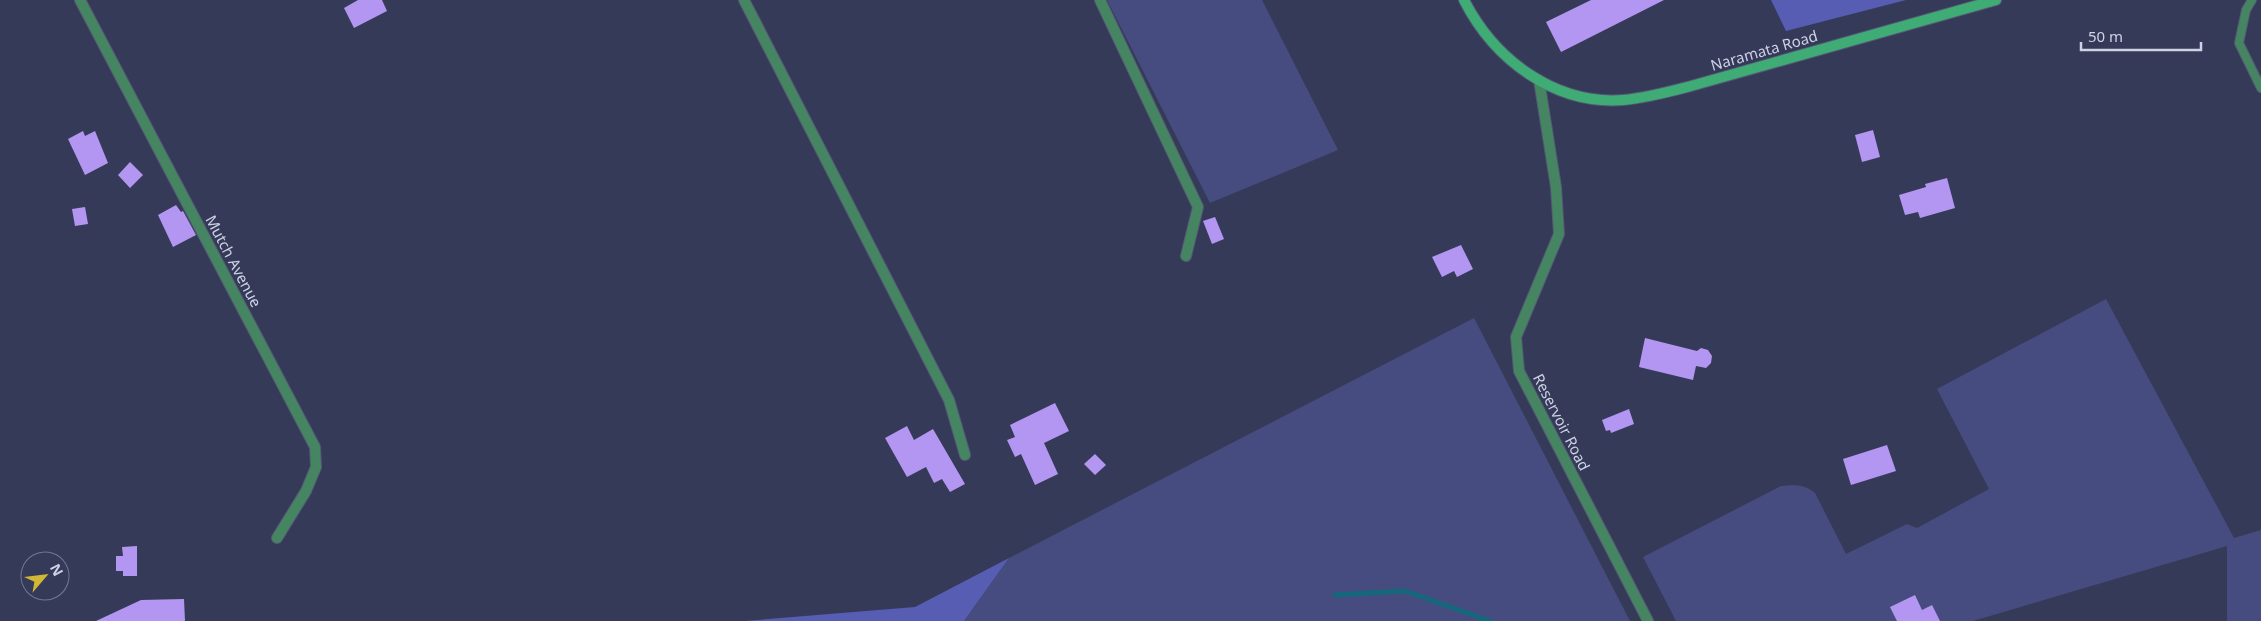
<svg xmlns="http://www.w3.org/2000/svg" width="2261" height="621" font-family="'Noto Sans',sans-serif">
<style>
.green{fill:#464c7f}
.forest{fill:#565db2}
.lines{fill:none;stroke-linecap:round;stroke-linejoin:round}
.stream{stroke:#15687b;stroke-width:5}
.building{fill:#b396f2}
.lane-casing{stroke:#545875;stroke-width:10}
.street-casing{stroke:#545875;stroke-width:12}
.secondary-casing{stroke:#545875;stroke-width:12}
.lane{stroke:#458561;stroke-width:8}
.street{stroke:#458561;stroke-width:10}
.secondary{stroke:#3eac74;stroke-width:10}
.labels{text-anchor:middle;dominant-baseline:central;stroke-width:5;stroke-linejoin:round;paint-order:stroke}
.street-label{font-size:15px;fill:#ced2e5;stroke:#363a59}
</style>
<rect width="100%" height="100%" fill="#363a59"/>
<g class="green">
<path d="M1107 0H1262L1338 150 1210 203Z"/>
<path d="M2106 299 2234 538 2261 530V621H2227V546L1973 621H1676L1643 557 1781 486C1794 485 1804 484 1815 493L1846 554 1907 524 1917 528 1989 489 1937 389Z"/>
<path d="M1474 318 1630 621H964L1009 558Z"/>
</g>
<g class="forest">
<path d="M1771 0H1906L1786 31Z"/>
<path d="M1009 558 964 621H745L915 607Z"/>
</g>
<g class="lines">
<path class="stream" d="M1335 595 1405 591 1490 621"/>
</g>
<g class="building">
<path d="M358 0H382L387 11 354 28 344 8Z"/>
<path d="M1591 0H1664L1561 52 1546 22Z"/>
<path d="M1873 130 1880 157 1862 162 1855 135Z"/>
<path d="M83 131 85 136 95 131 108 163 85 175 68 139Z"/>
<path d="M130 162 143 175 130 188 118 175Z"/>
<path d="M1947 178 1955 208 1920 218 1918 212 1905 215 1899 195 1926 187 1925 184Z"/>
<path d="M176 205 181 212 183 211 196 235 173 247 158 215Z"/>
<path d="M85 207 88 224 75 226 72 209Z"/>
<path d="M1215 217 1224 239 1212 244 1203 221Z"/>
<path d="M1461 245 1473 269 1457 277 1454 271 1442 277 1432 257Z"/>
<path d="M1645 338 1697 351 1701 348 1708 350 1712 356 1711 363 1706 368 1696 366 1693 380 1639 367Z"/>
<path d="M1055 403 1069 431 1044 443 1058 474 1035 485 1021 454 1015 457 1007 440 1015 437 1010 425Z"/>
<path d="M1629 409 1634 424 1611 433 1610 430 1606 431 1602 420Z"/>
<path d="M907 426 914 440 933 429 965 484 950 492 942 479 934 483 926 467 907 477 885 438Z"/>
<path d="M1887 445 1896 471 1851 485 1843 459Z"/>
<path d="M1095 454 1106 465 1095 475 1084 464Z"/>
<path d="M137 546V576H123V571H116V556H123L122 547Z"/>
<path d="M1915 595 1922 610 1932 605 1940 621H1897L1890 607Z"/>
<path d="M184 599 185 621H96L141 600Z"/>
</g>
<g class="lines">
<g class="lane-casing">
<path id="lane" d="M2252 0 2246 10 2239 43 2261 88"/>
</g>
<g class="street-casing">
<g id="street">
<path d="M80 0 315 447 316 467 306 491 277 538"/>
<path d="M744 0 949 400 965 455"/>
<path d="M1100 0 1198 207 1186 256"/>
<path d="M1539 80 1556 187 1559 234 1516 337 1519 371 1648 621"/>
</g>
</g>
<g class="secondary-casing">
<path id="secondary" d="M1464 0C1494 59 1554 105 1623 100 1646 98 1668 92 1691 86L1996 0"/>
</g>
<use href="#lane" class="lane"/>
<use href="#street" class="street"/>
<use href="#secondary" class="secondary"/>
</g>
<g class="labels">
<g class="street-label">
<text transform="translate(1764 50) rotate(-16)">Naramata Road</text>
<text transform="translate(234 261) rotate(62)">Mutch Avenue</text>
<text transform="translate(1562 422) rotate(63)">Reservoir Road</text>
</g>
</g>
<g transform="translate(45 576) rotate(62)"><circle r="24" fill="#363a59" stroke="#737791"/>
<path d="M0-4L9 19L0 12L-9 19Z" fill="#d1b736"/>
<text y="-8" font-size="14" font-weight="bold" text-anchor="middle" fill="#ced2e5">N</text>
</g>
<path d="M2081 42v8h120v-8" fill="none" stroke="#ced2e5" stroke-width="2.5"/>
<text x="2088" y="42" font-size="15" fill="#ced2e5" stroke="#363a59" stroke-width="4" paint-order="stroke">50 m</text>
</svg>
